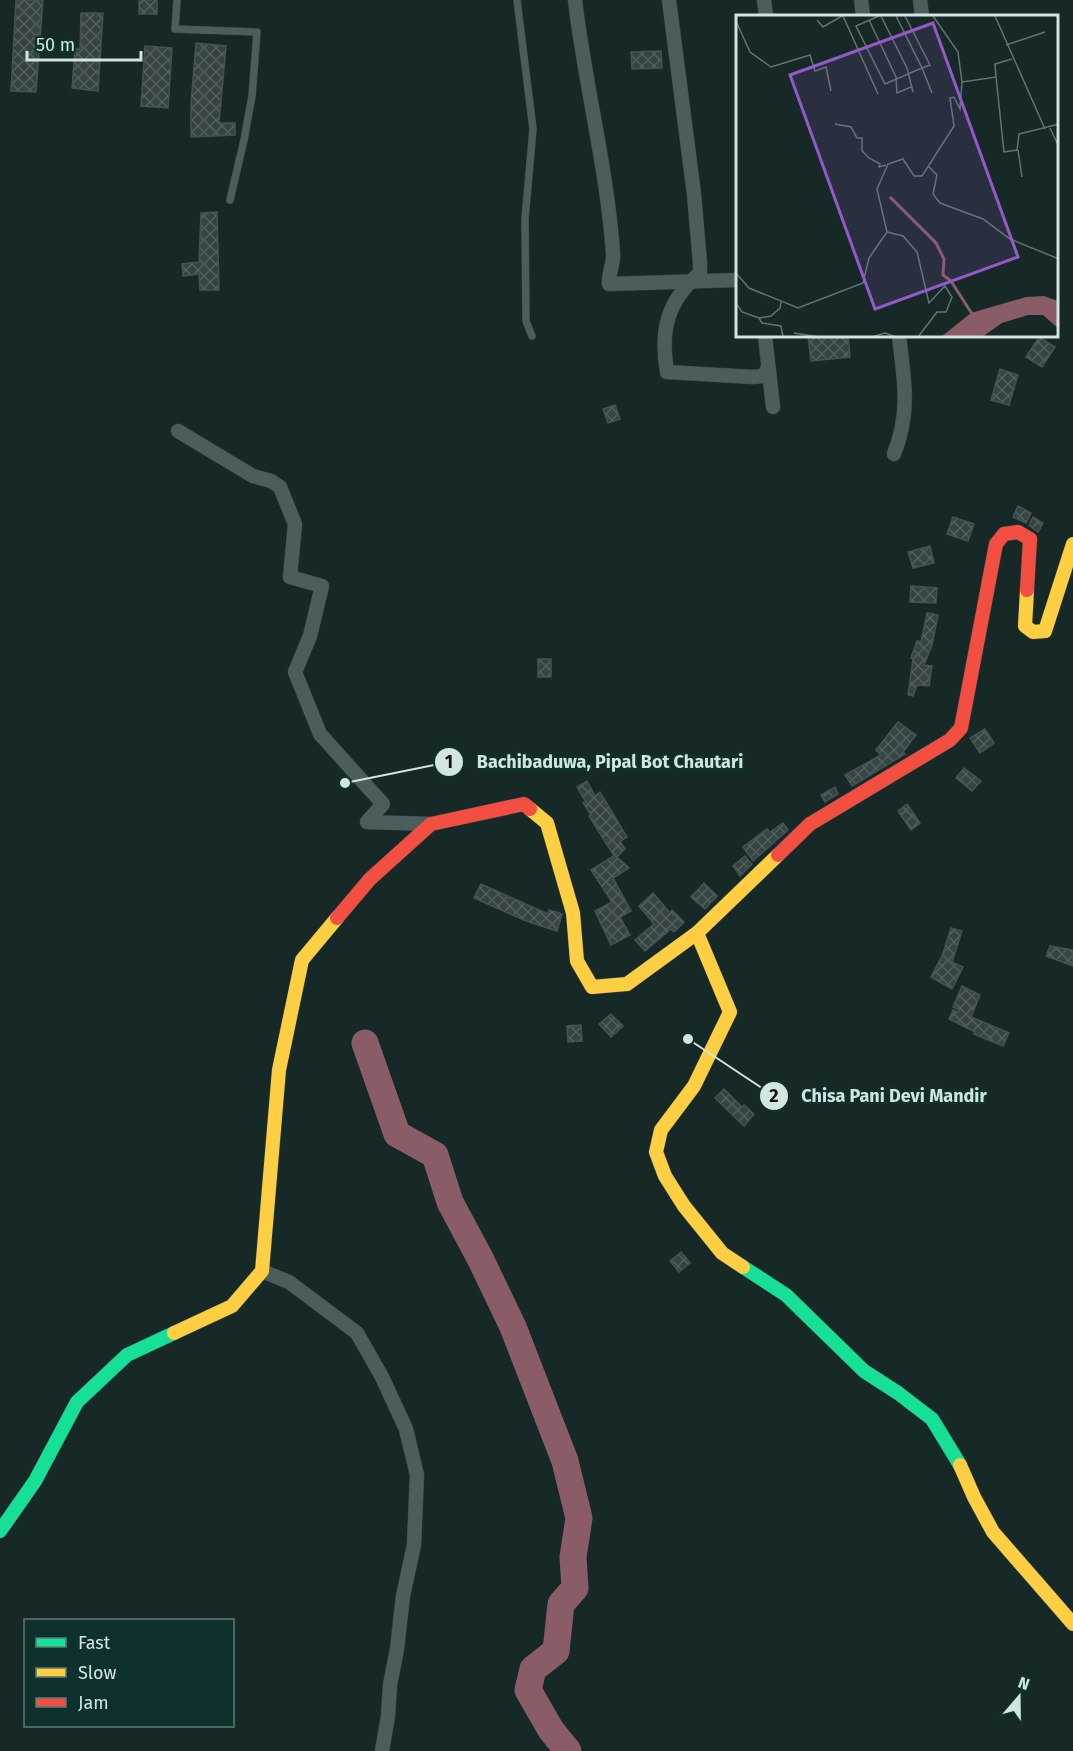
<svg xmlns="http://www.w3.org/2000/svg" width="1073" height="1751" font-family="'Fira Sans',sans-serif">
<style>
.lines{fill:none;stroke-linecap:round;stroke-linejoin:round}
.river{stroke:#8a5c68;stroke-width:27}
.building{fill:url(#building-cross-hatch);stroke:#445351;stroke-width:1.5}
.lane-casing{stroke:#374544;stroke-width:8}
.street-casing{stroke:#374544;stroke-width:15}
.fast-casing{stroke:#374544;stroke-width:15}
.slow-casing{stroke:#374544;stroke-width:15}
.jam-casing{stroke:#374544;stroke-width:15}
.lane{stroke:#4b5e5b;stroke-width:7}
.street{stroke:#4b5e5b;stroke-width:14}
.fast{stroke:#16e098;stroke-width:14}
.slow{stroke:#ffcf43;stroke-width:14}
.jam{stroke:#f24e42;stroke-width:14}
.inset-river{fill:none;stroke:#8a5c68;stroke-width:3}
.inset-road{fill:none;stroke:#627471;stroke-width:1.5}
.view{fill:#915ac8;fill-opacity:0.15;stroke:#915ac8;stroke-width:3}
.inset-edge{fill:none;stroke:#d2e5e1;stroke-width:3}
.leader{fill:none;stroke:#d2e5e1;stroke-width:2}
.callout-dot{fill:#d2e5e1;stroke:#0f312d;stroke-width:2}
.mark-label{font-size:18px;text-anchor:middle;font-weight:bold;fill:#111}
.callout-label{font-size:18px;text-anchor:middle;font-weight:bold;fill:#d2e5e1;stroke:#0f312d;stroke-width:5;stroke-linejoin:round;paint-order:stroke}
</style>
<defs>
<pattern id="building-cross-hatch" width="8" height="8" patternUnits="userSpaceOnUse" patternTransform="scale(1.5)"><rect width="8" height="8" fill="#354543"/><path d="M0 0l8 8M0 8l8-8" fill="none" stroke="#51605e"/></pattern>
</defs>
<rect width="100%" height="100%" fill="#172927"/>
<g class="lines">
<path class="river" d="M365 1043 397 1134 435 1155 450 1202 480 1258 513 1327 565 1461 579 1518 573 1557 575 1588 561 1604 556 1651 533 1669 528 1690 551 1730 568 1751"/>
</g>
<g class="building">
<path d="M16 0H43L36 92 11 91Z"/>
<rect x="139" y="0" width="18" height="14"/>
<path d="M81 13H103L98 91 72 88 75 49H80Z"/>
<path d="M196 43 226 46 219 123H235V135L191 137V104Z"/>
<path d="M145 46 172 48 168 108 141 106Z"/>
<path d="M661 51 662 68 632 69 631 52Z"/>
<path d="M217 212 219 290H200L199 274 183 276 182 264 199 262 201 213Z"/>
<path d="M808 336H848L850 357 811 361Z"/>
<path d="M1039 337 1055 347 1042 367 1026 357Z"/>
<path d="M1000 369 1018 375 1009 405 991 400Z"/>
<path d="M615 405 620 419 608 423 603 409Z"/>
<path d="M1018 506 1031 513 1026 523 1013 517Z"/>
<path d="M953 517 974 524 968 541 947 534Z"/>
<path d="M1033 517 1043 523 1038 532 1029 525Z"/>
<path d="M930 546 934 563 913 568 908 552Z"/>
<path d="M911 586 937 588 936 603 910 602Z"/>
<path d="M927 613 938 615 932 645 924 665 932 666 929 686 917 685 913 696 908 695 913 659 911 658 917 641 921 642Z"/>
<rect x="538" y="659" width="13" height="18"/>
<path d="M898 722 916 735 903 752 905 754 852 786 845 775 881 755 876 750Z"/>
<path d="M985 729 994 743 980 753 970 738Z"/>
<path d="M964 768 981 781 972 791 956 778Z"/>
<path d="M587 781 595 796 600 792 627 837 620 841 625 849 617 857 629 868 613 878 631 911 620 917 630 935 611 945 595 911 612 902 591 870 614 856 589 816 591 815 583 803 586 802 577 787Z"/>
<path d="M835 787 838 794 825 802 821 795Z"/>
<path d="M907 804 920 823 911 830 898 811Z"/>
<path d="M783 823 788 830 753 861 743 847 767 829 770 832Z"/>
<path d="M745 856 752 864 740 876 733 866Z"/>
<path d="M704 883 717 896 705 909 691 897Z"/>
<path d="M481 884 548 914 549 910 562 914 557 931 526 921 474 898Z"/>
<path d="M653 893 670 913 672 910 684 922 674 932 671 929 645 951 635 940 654 924 639 906Z"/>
<path d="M951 928 962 931 952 962 963 967 952 989 931 977 942 956Z"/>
<path d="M1050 946 1073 950V966L1046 956Z"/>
<path d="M962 986 980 995 971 1017 1009 1033 1003 1046 974 1034 975 1032 949 1019 953 1010 958 1012 960 1010 953 1007Z"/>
<path d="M611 1014 623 1026 611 1037 599 1024Z"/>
<path d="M581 1025 582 1041 568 1042 567 1026Z"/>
<path d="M724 1089 742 1107 744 1105 754 1114 744 1126 715 1098Z"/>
<path d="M681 1252 690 1263 679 1272 670 1261Z"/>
</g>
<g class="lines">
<g class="lane-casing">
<g id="lane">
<path d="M177 0 175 29 257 32 252 96 244 140 230 200"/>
<path d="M517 0 533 129 525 219 526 321 532 336"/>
</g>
</g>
<g class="street-casing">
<g id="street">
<path d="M575 0C585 85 607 168 613 253 614 264 608 274 609 284L737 280"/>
<path d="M669 0 694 194 700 263V273C667 301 660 330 667 372L753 377 764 376 768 367"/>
<path d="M764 0 766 16"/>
<path d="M861 0 863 16"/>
<path d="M920 0 922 16"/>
<path d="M765 336 773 407"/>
<path d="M178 431 253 476 271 481 280 487 295 524 290 577 322 586 310 636 295 672 320 734 383 804 367 822 431 824"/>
<path d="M894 454C911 411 904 380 899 336"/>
<path d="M262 1271 289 1282 357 1333 382 1377 406 1429 417 1475 414 1545 403 1596 397 1649 390 1685 388 1716 382 1751"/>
</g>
</g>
<g class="fast-casing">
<g id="fast">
<path d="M743 1267 786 1295 864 1371 898 1393 932 1419 960 1465"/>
<path d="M0 1531 35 1481 77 1402 127 1355 174 1333"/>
</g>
</g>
<g class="slow-casing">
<g id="slow">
<path d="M1027 590 1025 626 1033 632 1045 631 1073 544"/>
<path d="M530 809 547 823 573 913 577 961 592 987 627 984 697 933 778 855"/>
<path d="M697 933 730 1012 694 1086 661 1130 656 1152 665 1176 684 1206 722 1253 743 1267"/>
<path d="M174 1333 232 1306 262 1271 279 1070 302 960 337 918"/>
<path d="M960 1465 974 1497 993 1532 1073 1624"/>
</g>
</g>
<g class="jam-casing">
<g id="jam">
<path d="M778 855 810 824 950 740 961 728 996 544 1004 534 1018 532 1030 539 1027 590"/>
<path d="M337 918 370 879 431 824 524 804 530 809"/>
</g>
</g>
<use href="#lane" class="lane"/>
<use href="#street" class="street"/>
<use href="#fast" class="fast"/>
<use href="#slow" class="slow"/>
<use href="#jam" class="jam"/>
</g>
<g transform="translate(736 15)">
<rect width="322" height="322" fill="#172927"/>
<path d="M308 281 322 286V313L307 300H292L266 308 246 322H205L235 298 290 282Z" fill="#8a5c68"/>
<path class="inset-river" d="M154 182 200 228 208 244 207 260 215 266 238 302"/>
<path class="inset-road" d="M107 1 142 79M143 1 120 11 149 69 186 53 160 1M145 1 171 53 177 77M169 1 194 50 186 53 196 78M259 1 309 114M81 5 87 12 106 1M133 5 160 62 161 78 175 72M0 6 14 37 35 52 74 40 79 56 90 52 95 76M270 30 309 17M260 62 259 49 276 44M226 67 260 62 268 137 281 135 283 119 323 109M99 109 115 112 121 123H126V136L133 143 144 149 143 152 150 150M314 113 323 132M282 135 286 162M192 151 201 160 197 179 204 188 247 204 274 224 323 244M151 217 167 221 181 237 193 288 209 271 216 282 210 297H201L182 322M0 258 13 273 62 293 127 268 133 243 151 217 141 174 152 149 167 144 178 161H186L218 111 214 83 218 82 224 94 226 67 222 37 197 1M0 288 6 297 23 303 35 301 44 293 45 287M23 303 26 308 45 311 47 322M58 318 84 322M136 322 149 318 160 322"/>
<path class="view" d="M197 8 282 242 139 294 54 60Z"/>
<rect width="322" height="322" class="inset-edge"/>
</g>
<path class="leader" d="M345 783L449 762M688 1039L774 1096"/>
<g class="callout-dot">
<circle cx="345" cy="783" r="6"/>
<circle cx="688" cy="1039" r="6"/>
<circle cx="449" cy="762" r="15"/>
<circle cx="774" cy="1096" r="15"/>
</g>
<g class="mark-label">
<text x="449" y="768">1</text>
<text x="774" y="1102">2</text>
</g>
<g class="callout-label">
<text x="610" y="768">Bachibaduwa, Pipal Bot Chautari</text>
<text x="894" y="1102">Chisa Pani Devi Mandir</text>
</g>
<rect x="24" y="1619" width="210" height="108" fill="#0f312d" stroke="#5d7975" stroke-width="1.5"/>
<rect x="36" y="1638" width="30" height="9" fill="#16e098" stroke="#5d7975" stroke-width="1.5"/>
<text x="78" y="1649" font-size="18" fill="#d2e5e1">Fast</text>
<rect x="36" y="1668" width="30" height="9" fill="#ffcf43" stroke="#5d7975" stroke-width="1.5"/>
<text x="78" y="1679" font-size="18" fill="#d2e5e1">Slow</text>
<rect x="36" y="1698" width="30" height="9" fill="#f24e42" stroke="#5d7975" stroke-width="1.5"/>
<text x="78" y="1709" font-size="18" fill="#d2e5e1">Jam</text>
<g transform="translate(1019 1697) rotate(20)" stroke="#0f312d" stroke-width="4.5" paint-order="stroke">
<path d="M0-4.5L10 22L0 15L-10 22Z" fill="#d2e5e1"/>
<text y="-9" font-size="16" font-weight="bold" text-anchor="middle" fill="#d2e5e1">N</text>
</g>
<path d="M27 51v9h114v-9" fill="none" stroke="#d2e5e1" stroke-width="3"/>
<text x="36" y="51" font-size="18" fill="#d2e5e1" stroke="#0f312d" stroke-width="4.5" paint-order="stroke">50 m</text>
</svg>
